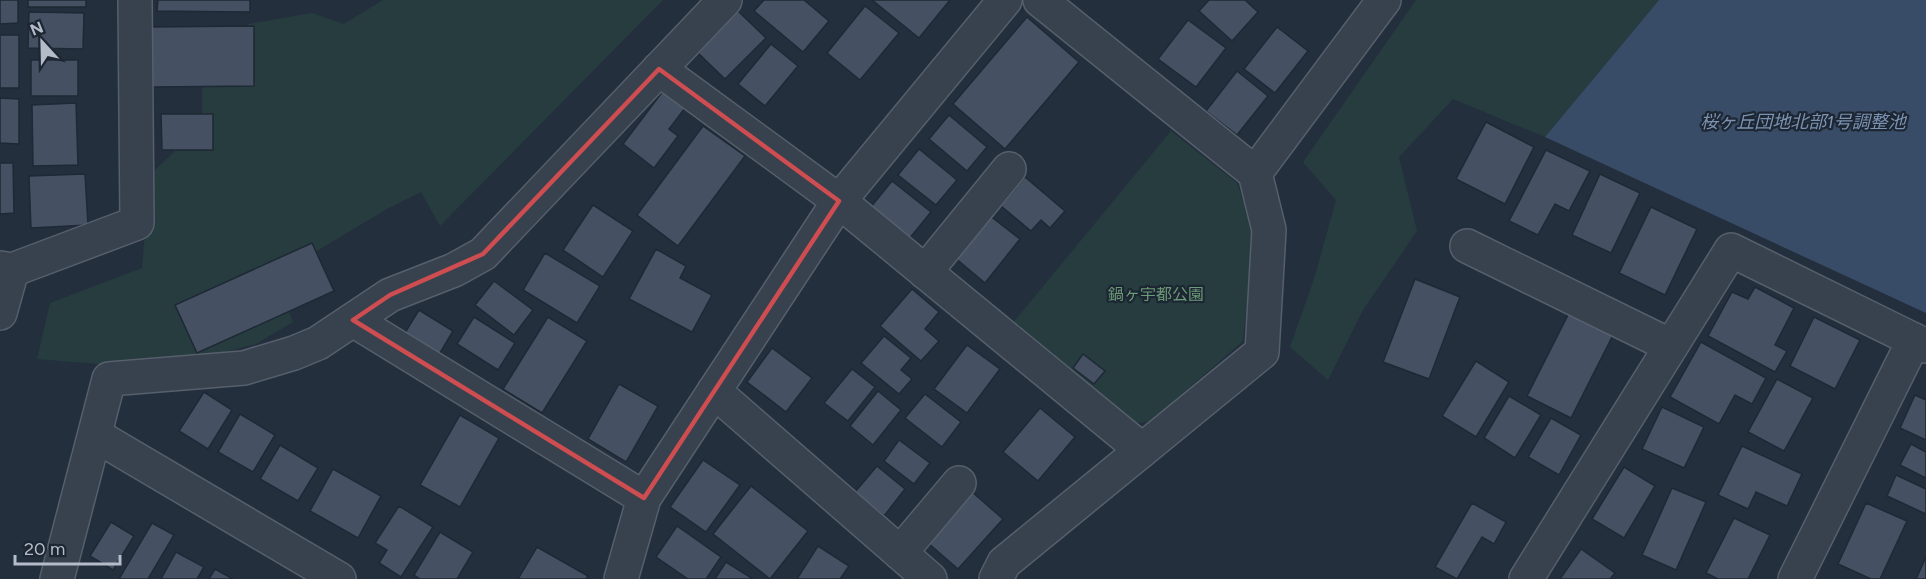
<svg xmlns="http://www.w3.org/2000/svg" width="1926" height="579" font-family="Figtree,'Noto Sans JP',sans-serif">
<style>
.green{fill:#263c3f}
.water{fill:#394c67}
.building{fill:#455162;stroke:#1f2835;stroke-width:1.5}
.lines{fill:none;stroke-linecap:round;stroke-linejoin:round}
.minor-casing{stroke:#565f6c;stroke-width:36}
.minor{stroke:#38414e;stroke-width:33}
.marked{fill:none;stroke:#ce4d50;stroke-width:4.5;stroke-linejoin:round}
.labels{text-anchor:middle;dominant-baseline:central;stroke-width:4.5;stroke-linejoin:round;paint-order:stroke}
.park-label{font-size:16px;fill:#6b9a76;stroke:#1d2633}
.water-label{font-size:18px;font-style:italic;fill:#7c92b1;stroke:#1d2633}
</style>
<rect width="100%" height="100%" fill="#242f3e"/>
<g class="green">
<path d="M383 0H663L440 226 421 192 387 209 275 276 293 322 256 344 158 369 37 359 50 303 142 268 150 175 202 125V66L248 24 312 13 344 24Z"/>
<path d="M1416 0H1659L1545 137 1453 99 1399 157 1417 231 1363 310 1328 380 1290 347 1314 279 1336 200 1303 162Z"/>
<path d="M1171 131 1237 183 1254 231 1243 341 1151 421 1132 424 1008 329Z"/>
</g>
<path class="water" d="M1659 0H1926V313L1545 137Z"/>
<g class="building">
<path d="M0 0H18V23L0 24Z"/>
<rect x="28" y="0" width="58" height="7"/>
<path d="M158 0H250V12L157 11Z"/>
<path d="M764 0H804L829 21 803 52 754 11Z"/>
<path d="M872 0H950L919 38Z"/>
<path d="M1209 0H1245L1258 12 1232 41 1199 11Z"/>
<path d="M865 6 899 33 860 80 827 53Z"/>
<path d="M738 11 766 38 725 79 698 53Z"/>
<path d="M29 12 84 13 83 49 28 48Z"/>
<path d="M1027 17 1079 62 1005 149 953 104Z"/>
<path d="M1188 20 1226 48 1196 87 1158 59Z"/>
<path d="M254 26V86L151 87 150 27Z"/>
<path d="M1277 27 1308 51 1275 93 1244 69Z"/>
<rect x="0" y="35" width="19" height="53"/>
<path d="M771 44 798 66 765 106 738 84Z"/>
<rect x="31" y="60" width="47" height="36"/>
<path d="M1237 71 1268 96 1237 135 1206 111Z"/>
<path d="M663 91 685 108 669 129 678 136 654 168 623 144Z"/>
<path d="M0 98 19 99V144L0 143Z"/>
<path d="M76 103 78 165 33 166 32 105Z"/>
<path d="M161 114H213V150H162Z"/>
<path d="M949 115 987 147 967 171 929 139Z"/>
<path d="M1486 122 1534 147 1505 204 1456 179Z"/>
<path d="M703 126 745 156 678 246 637 215Z"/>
<path d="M919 149 957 180 936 205 898 175Z"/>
<path d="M1546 150 1590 171 1569 211 1555 204 1538 235 1509 221Z"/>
<path d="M0 163H13L14 213 0 214Z"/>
<path d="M85 174 88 225 31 228 29 176Z"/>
<path d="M1600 174 1640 193 1611 253 1572 235Z"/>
<path d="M1025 177 1065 211 1050 228 1041 220 1031 231 1001 206Z"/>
<path d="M892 181 931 212 909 239 870 208Z"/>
<path d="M593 205 633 231 603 277 563 250Z"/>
<path d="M1651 207 1697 229 1665 295 1619 273Z"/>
<path d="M989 215 1020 239 985 283 954 257Z"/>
<path d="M312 243 334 291 197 353 175 305Z"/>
<path d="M656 249 686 266 680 278 712 295 692 332 629 299Z"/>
<path d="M545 253 600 286 577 323 523 290Z"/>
<path d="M1415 279 1460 297 1429 379 1383 362Z"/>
<path d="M494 281 533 310 514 335 475 305Z"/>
<path d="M1755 287 1794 308 1775 345 1787 351 1775 372 1708 336 1732 292 1748 299Z"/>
<path d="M912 289 939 312 925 329 939 341 921 361 880 326Z"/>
<path d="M419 310 453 331 437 358 403 336Z"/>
<path d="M1569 313 1613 335 1571 418 1527 396Z"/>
<path d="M474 317 515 343 498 370 457 344Z"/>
<path d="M548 317 587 341 542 413 503 389Z"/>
<path d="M1814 317 1860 340 1835 389 1790 366Z"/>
<path d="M884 336 911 358 901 370 912 379 899 394 861 363Z"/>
<path d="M1701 342 1766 378 1752 404 1735 395 1719 424 1670 397Z"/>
<path d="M967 345 1000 369 967 413 934 389Z"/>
<path d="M772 348 812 378 786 412 747 382Z"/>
<path d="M1083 354 1105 371 1094 384 1073 368Z"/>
<path d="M1476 361 1509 382 1476 437 1442 416Z"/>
<path d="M852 369 875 387 848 421 824 403Z"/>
<path d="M1777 379 1813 398 1784 451 1748 432Z"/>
<path d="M619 384 658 406 626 462 588 439Z"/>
<path d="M878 391 901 410 873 445 850 426Z"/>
<path d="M204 392 232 410 208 449 179 431Z"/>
<path d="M925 394 961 422 942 447 905 418Z"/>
<path d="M1915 395 1926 400V440L1900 428Z"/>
<path d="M1509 396 1541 415 1515 458 1484 438Z"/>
<path d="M1662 407 1704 427 1684 468 1642 449Z"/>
<path d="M1040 408 1075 437 1038 481 1003 452Z"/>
<path d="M240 414 275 435 253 472 218 452Z"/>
<path d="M460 415 499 438 460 507 420 485Z"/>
<path d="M1551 418 1581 435 1559 475 1528 457Z"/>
<path d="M899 440 930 463 914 484 884 461Z"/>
<path d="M1911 444 1926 452V478L1900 465Z"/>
<path d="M280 445 318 468 298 501 260 479Z"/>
<path d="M1742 446 1802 474 1787 506 1756 492 1748 509 1718 495Z"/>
<path d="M703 460 740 485 706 532 670 507Z"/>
<path d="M877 466 905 489 884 516 855 492Z"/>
<path d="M1624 467 1655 486 1624 538 1592 519Z"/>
<path d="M333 469 381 496 358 538 310 511Z"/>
<path d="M1896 475 1926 489V514L1887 496Z"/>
<path d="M751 486 808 531 770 579 713 534Z"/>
<path d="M1672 488 1706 502 1676 570 1642 555Z"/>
<path d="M971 491 1003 519 958 569 927 542Z"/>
<path d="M1472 503 1506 522 1494 544 1482 537 1457 579 1435 567Z"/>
<path d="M1866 503 1907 521 1880 579H1871L1838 564Z"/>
<path d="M399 506 433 527 401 577 379 563 387 550 375 543Z"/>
<path d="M1734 518 1770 535 1748 579H1718L1706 573Z"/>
<path d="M111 522 134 536 113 570 90 556Z"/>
<path d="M152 523 174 535 148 579H119Z"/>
<path d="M677 526 721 557 706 579H688L656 557Z"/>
<path d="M440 532 473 552 457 579H420L414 575Z"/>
<path d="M818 546 849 566 840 579H797Z"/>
<path d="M537 547 588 576 586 579H518Z"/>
<path d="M1581 549 1615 573 1610 579H1560Z"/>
<path d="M176 552 204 567 197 579H161Z"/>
<path d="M1926 557V579H1916Z"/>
<path d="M726 562 753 579H715Z"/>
<path d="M215 569 233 579H209Z"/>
</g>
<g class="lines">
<g class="minor-casing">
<g id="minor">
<path d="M1040 0 1255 173"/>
<path d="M659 69 839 201 1142 450"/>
<path d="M1467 246 1671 346"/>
<path d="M0 268 12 270 137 223 135 0"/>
<path d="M925 272 1009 169"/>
<path d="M0 313 12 270"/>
<path d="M353 320 644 498"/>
<path d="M714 391 930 579"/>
<path d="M95 435 339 579"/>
<path d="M900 553 959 483"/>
<path d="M57 579 109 379 244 368 294 353 318 343 390 295 454 270 483 254 725 0"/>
<path d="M621 579 644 498 839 201 1005 0"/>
<path d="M996 579 1004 563 1262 352 1269 230 1255 173 1384 0"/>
<path d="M1526 579 1731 250 1926 346"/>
<path d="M1795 579 1914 340"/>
</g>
</g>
<use href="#minor" class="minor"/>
</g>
<path class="marked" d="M659 69 839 201 644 498 353 320 390 295 483 254Z"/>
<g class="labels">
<g class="park-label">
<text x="1156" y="294">鍋ヶ宇都公園</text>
</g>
<g class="water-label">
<text x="1803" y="122">桜ヶ丘団地北部1号調整池</text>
</g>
</g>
<g transform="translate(42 42) rotate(338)" stroke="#1d2633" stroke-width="4.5" paint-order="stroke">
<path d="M0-4.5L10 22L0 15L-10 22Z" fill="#b4bcc9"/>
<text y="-9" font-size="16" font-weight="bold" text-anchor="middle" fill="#b4bcc9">N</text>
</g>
<path d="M15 555v9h105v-9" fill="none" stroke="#b4bcc9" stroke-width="3"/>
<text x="24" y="555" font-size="18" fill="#b4bcc9" stroke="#1d2633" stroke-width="4.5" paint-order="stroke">20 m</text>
</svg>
